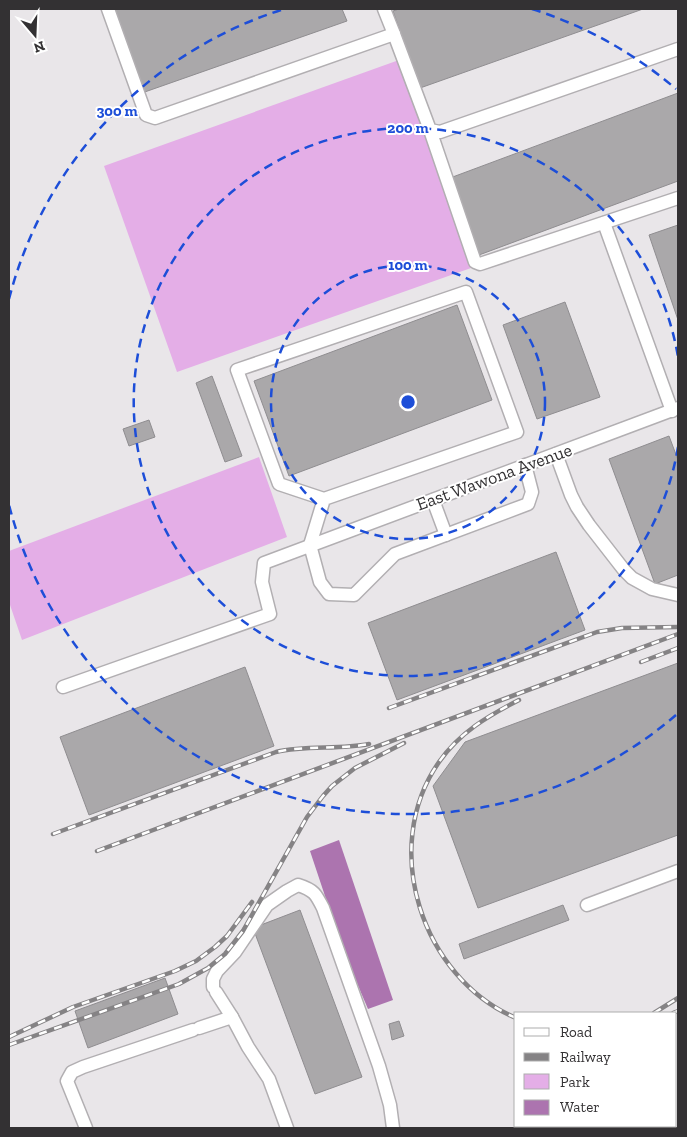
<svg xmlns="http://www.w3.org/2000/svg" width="687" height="1137" font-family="'Zilla Slab',serif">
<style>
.green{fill:#e4aee7}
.water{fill:#ac74af}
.building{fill:#aaa8aa;stroke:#8f8d90}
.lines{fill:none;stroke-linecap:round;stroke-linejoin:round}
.minor-casing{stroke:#b2afb2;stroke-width:15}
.minor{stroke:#fff;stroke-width:12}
.rail-casing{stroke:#858385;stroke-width:4.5}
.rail{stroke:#fff;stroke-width:2.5;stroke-dasharray:8;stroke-linecap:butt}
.ring{fill:none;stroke:#1d4ed8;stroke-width:2.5;stroke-dasharray:9 6}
.labels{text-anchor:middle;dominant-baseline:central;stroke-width:4;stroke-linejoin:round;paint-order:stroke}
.street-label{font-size:18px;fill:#333133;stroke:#fff}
.centre{fill:#1d4ed8;stroke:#fff;stroke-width:2.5}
.ring-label{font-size:15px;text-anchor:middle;font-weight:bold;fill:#1d4ed8;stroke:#fff;stroke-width:4;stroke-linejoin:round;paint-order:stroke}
</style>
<rect width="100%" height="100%" fill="#e9e6e9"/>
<g class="green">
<path d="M399 60 471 268 177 372 104 166Z"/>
<path d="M259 457 287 537 22 640 9 602V551Z"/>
</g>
<path class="water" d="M339 840 393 1000 368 1009 344 953 310 851Z"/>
<g class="building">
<path d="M109 9H342L347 21 139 94Z"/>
<path d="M399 9H643L420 88 393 11Z"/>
<path d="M678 93V181L479 255 450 178Z"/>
<path d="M678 225V320L649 235Z"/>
<path d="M565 302 600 397 537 419 503 325Z"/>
<path d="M457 305 492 400 289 476 254 381Z"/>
<path d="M212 376 242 456 225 462 196 383Z"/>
<path d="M149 420 155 437 129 446 123 429Z"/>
<path d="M669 436 678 460V575L655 584 609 459Z"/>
<path d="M556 552 585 630 397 700 368 623Z"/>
<path d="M678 663V835L478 908 433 786 465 742Z"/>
<path d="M245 667 274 746 89 815 60 737Z"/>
<path d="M563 905 569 920 464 959 459 944Z"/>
<path d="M300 910 362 1077 315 1094 253 928Z"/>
<path d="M165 978 178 1014 88 1048 75 1011Z"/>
<path d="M399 1021 404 1036 392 1040 389 1024Z"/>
</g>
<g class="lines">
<g class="minor-casing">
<g id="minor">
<path d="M108 9 146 115 155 118 394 34 430 130 440 132 678 49"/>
<path d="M384 9 394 34"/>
<path d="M430 130 475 262 480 264 678 198"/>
<path d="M604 223 672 411"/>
<path d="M556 454 571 495 577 507 589 525 624 570 632 578 652 589 678 595"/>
<path d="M324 499 279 484 237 370 466 292 517 432 324 499 310 545 320 582 329 594 354 595 395 554 528 504 532 492 525 465"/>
<path d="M433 500 446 535"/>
<path d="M63 687 270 614 262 582 264 563 678 408"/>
<path d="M587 905 678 871"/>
<path d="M213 987V979L217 971 235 952 267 905 287 891 298 885C314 890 316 894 323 908L379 1066 390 1105 393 1128"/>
<path d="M216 992 232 1017"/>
<path d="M199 1028 232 1017 248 1047 269 1079 287 1128"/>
<path d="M86 1128 67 1081 72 1072 83 1067 193 1030"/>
</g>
</g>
<use href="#minor" class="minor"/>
<g class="rail-casing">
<g id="rail">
<path d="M641 662 678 648"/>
<path d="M389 708 597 632 622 628 678 627"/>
<path d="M53 834 276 752C307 745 338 750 369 744"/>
<path d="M97 851 678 634"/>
<path d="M654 1013 678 998"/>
<path d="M673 1013 678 1011"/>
<path d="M516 1018C422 978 379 848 439 762 460 732 488 716 519 700"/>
<path d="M9 1037 73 1007 175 971 196 961 215 947 227 936 252 902"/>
<path d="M9 1045 179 984 208 968 225 954 243 931 307 817 323 796 332 786 355 768 404 743"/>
</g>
</g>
<use href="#rail" class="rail"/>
</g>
<g class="ring">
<circle cx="408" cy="402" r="137"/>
<path d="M678 447A274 274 0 1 1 678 357"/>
<path d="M676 715A412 412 0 0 1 9 505M9 299A412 412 0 0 1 284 9M532 9A412 412 0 0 1 676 89"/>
</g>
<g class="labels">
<g class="street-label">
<text transform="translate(494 477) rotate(-20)">East Wawona Avenue</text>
</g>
</g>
<circle cx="408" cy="402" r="8" class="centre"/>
<g class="ring-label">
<text x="117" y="116">300 m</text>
<text x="408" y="133">200 m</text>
<text x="408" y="270">100 m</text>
</g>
<rect width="687" height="1137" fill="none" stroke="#333133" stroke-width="20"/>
<rect x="514" y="1012" width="162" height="115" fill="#ffffff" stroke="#adadad"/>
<rect x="524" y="1028" width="25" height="8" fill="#ffffff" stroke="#adadad"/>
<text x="560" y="1037" font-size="15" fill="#333133">Road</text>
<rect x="524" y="1053" width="25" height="8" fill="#858385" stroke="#adadad"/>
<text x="560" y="1062" font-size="15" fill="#333133">Railway</text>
<rect x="524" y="1074" width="25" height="15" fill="#e4aee7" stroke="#adadad"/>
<text x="560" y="1087" font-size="15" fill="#333133">Park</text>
<rect x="524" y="1100" width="25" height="15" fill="#ac74af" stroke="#adadad"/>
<text x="560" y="1112" font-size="15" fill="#333133">Water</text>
<g transform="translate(35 35) rotate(161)" stroke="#ffffff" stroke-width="4" paint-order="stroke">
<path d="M0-4L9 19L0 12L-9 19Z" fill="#333133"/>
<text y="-8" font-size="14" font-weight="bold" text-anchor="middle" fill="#333133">N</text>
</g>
</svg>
